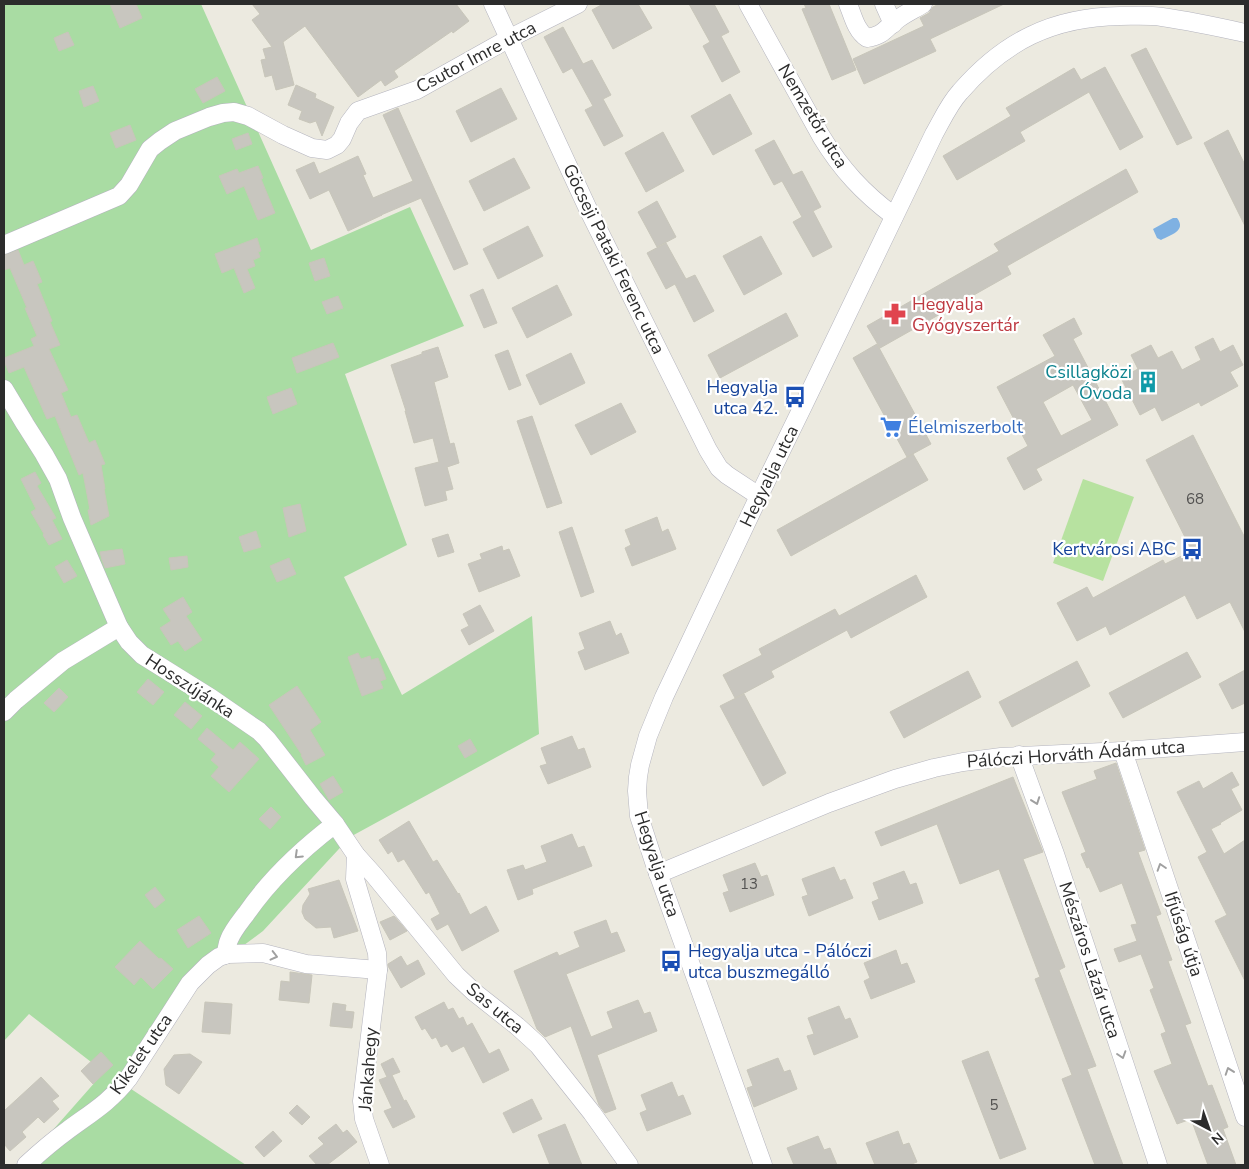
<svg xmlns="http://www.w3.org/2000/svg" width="1249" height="1169" font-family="'Nunito Sans',sans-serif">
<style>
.green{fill:#a9dca3}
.pitch{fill:#b7e2a0}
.water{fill:#7fb1e2}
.building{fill:#c8c6bf;stroke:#c8c6ba;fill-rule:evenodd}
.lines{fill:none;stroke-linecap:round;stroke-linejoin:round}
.minor-casing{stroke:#b4b4be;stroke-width:19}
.minor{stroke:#fff;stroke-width:18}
.oneway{stroke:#a0a0a0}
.labels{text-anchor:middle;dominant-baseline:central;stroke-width:4.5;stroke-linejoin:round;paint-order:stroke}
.number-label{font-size:15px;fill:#535251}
.street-label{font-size:18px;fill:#2c2c2c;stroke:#fff}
.health-label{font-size:18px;fill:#be3a42;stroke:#fff;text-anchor:start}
.culture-label{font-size:18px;fill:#0d838f;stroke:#fff;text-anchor:end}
.transit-label{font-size:18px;fill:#164399;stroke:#fff;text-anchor:end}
.shop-label{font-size:18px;fill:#366cbe;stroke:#fff;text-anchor:start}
</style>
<rect width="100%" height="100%" fill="#eceae0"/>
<path class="green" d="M4 4H201L311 250 410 207 464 326 345 374 407 545 344 577 402 695 532 616 539 734 350 837 263 931 194 982 119 1081 246 1165H22L104 1072 29 1014 4 1041Z"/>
<path class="pitch" d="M1083 479 1134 497 1103 581 1053 563Z"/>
<path class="water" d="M1173 218H1177C1187 231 1170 235 1161 240L1157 238 1153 229Z"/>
<g class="building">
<path d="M110 4H136L142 18 120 28Z"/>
<path d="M252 4H456L469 21 453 33 452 31 394 71 398 77 385 86 381 80 358 97 305 26 283 42 294 85 276 90 272 75 265 77 261 60 266 59 263 49 272 47 252 20 260 14Z"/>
<path d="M603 4H638L652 28 613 49 592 10Z"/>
<path d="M689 4H714L729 32 721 36 740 72 722 82 703 46 710 42Z"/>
<path d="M804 4H829L856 70 832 80 802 9 806 8Z"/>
<path d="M939 4H1004L930 39 936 51 864 84 853 59 924 26 920 18 929 13 933 7Z"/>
<path d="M563 27 583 64 592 60 611 95 603 99 623 136 604 146 585 110 593 106 572 68 563 73 544 37Z"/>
<path d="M68 32 74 45 59 51 54 38Z"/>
<path d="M1146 48 1192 138 1177 145 1131 55Z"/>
<path d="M1105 67 1143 137 1120 150 1089 92 1020 132 1025 141 957 180 943 156 1011 116 1006 108 1074 68 1081 80Z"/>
<path d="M217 77 225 91 203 103 195 89Z"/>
<path d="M296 85 316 94 315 98 334 107 322 136 316 121 310 123 299 119 302 111 288 105Z"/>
<path d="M93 86 99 101 84 107 79 91Z"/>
<path d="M501 88 517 119 471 142 456 111Z"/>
<path d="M730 94 752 134 713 155 691 116Z"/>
<path d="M398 108 468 264 454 270 421 198 381 215H382L348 231 329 190 310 199 296 170 314 162 319 174 358 156 366 174 363 175 373 198 413 181 383 115Z"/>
<path d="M130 125 136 140 116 148 110 133Z"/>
<path d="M1228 130 1245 165V226L1204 143Z"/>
<path d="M663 132 684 171 646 192 625 153Z"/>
<path d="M248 133 252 144 236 150 232 139Z"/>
<path d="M774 140 793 175 802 171 821 207 813 211 832 247 813 257 793 222 802 217 782 181 774 185 755 150Z"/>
<path d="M514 158 530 188 484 211 469 181Z"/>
<path d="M258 166 263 178 261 179 275 213 258 220 244 186 227 194 219 176 237 169 239 173Z"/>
<path d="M1126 169 1138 192 1007 266 1011 274 880 348 867 326 999 251 994 244Z"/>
<path d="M657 201 676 237 657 247 638 212Z"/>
<path d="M528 226 543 256 498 279 483 249Z"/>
<path d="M761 236 782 274 744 295 723 256Z"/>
<path d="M257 238 261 251 258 252 260 257 253 260 255 266 247 269 255 288 244 293 234 268 222 273 215 254Z"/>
<path d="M666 243 686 279 695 275 714 311 694 322 675 284 666 289 647 253Z"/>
<path d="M18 250 24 265 33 261 42 282 37 284 52 321 50 322 60 345 49 349 68 390 61 393 71 417 77 415 89 443 95 440 105 464 101 465 105 489H104L109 516 91 525 88 510H90L83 473 79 475 55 416 47 419 24 367 9 373 4 361V358L34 346 31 339 37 336 25 308H27L10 268 4 270V255Z"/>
<path d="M324 258 330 276 315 281 309 263Z"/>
<path d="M557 285 572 315 527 338 512 308Z"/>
<path d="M483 289 497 323 484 328 470 295Z"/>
<path d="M338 296 343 308 327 314 322 302Z"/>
<path d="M786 313 798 336 720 378 708 355Z"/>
<path d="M1074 318 1082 334 1073 339 1118 425 1036 469 1042 480 1024 490 1007 458 1028 446 997 387 1055 356 1043 335ZM1073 385 1092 420 1061 436 1043 402Z"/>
<path d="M1213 338 1220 352 1233 345 1243 365 1230 372 1238 386 1201 406 1199 402 1162 421 1155 407 1140 415 1121 378 1138 369 1131 355 1151 345 1158 358 1172 351 1182 370 1201 360 1195 347Z"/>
<path d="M333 343 339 357 297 373 292 358Z"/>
<path d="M877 344 931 444 907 457 853 358Z"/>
<path d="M438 347 448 377 434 382 450 444 454 443 459 463 447 467 453 489 445 491 447 500 425 506 415 468 439 462 433 438 414 443 405 411H406L391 365 422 354V352Z"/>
<path d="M508 350 521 385 509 390 495 355Z"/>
<path d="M571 353 585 383 540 405 526 375Z"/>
<path d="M291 388 297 404 273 414 267 397Z"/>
<path d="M621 403 636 432 591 455 575 425Z"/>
<path d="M532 416 562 503 547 508 517 421Z"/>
<path d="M1193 435 1245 538V632L1230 602 1197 619 1185 595 1110 635 1106 626 1077 641 1057 603 1087 587 1093 598 1163 560 1165 564 1192 551 1146 460Z"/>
<path d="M913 454 928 480 791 556 777 530Z"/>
<path d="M35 472 41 483 37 486 56 518 52 520 62 539 49 545 43 535 44 534 31 512 36 509 21 479Z"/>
<path d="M300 504 306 531 289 537 283 508Z"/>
<path d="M657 517 662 532 668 529 676 549 632 566 625 548 631 545 625 530Z"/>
<path d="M572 527 594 592 581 597 559 532Z"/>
<path d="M256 531 261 547 244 552 239 537Z"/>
<path d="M448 534 454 552 438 557 432 539Z"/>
<path d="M502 546 503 551 509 549 520 576 479 592 468 564 482 559 480 554Z"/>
<path d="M122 549 125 564 105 568 102 560 100 552Z"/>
<path d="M187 556 188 567 171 570 169 558Z"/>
<path d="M289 558 296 574 277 582 270 566Z"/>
<path d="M67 560 77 576 64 583 55 567Z"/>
<path d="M916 575 927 597 851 638 847 630 771 671 774 677 735 698 723 675 762 655 759 649 835 609 839 616Z"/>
<path d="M183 597 192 612 186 616 202 640 185 651 178 641 171 645 160 628 171 621 163 609Z"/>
<path d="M480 605 494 631 469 645 461 630 469 626 463 614Z"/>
<path d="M610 621 616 636 621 633 629 653 585 670 578 652 585 649 579 633Z"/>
<path d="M1187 652 1201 677 1123 718 1109 693Z"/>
<path d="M358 653 361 659 370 656 371 660 378 658 386 679 380 681 383 688 362 696 348 657Z"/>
<path d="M1077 661 1090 686 1012 727 999 702Z"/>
<path d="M1245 670V703L1232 709 1219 684Z"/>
<path d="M968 671 981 697 904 738 890 712Z"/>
<path d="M148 679 164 692 153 705 137 692Z"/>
<path d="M297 686 321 722 310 730 325 755 306 765 301 755H302L269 705Z"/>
<path d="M59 688 68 697 54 712 44 703Z"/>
<path d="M744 694 786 773 763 786 720 706Z"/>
<path d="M185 702 202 716 191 729 174 715Z"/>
<path d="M207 728 233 750 240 742 259 759 229 792 211 776 219 767 211 760 216 754 198 739Z"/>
<path d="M572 736 578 750 584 748 591 767 548 784 540 766 547 764 541 748Z"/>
<path d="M470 739 477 751 465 758 458 746Z"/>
<path d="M1116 763 1145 850 1138 852 1161 914 1156 916 1172 960 1168 961 1191 1023 1185 1025 1208 1086 1212 1085 1228 1127 1223 1129 1236 1165H1208L1191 1119 1177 1124 1154 1071 1172 1064 1161 1034 1166 1032 1150 990 1154 988 1141 954 1119 962 1114 949 1137 941 1131 925 1137 924 1122 883 1100 892 1089 867 1087 868 1081 854 1086 852 1062 792 1097 779 1094 771Z"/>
<path d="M1232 772 1239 785 1231 789 1242 810 1220 823 1221 824 1211 829 1224 854 1245 840V981L1215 921 1227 915 1198 857 1207 852 1177 792 1199 781 1203 789Z"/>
<path d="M333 776 343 792 329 800 320 784Z"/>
<path d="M1013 777 1043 852 1023 859 1065 967 1059 970 1096 1066 1087 1069 1123 1165H1095L1062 1079 1072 1075 1035 979 1040 977 999 869 960 884 937 824 881 846 875 832Z"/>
<path d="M271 807 281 817 270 829 259 819Z"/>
<path d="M409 821 433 862 437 860 458 894 459 893 470 915 486 906 499 931 462 951 448 924 437 930 431 919 440 914 429 892 426 894 404 859 398 862 392 851 388 854 379 840Z"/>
<path d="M572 834 578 848 584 846 592 866 532 889 533 894 518 900 507 870 523 865 525 870 547 862 541 846Z"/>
<path d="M755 863 761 877 767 875 774 895 730 912 723 893 729 891 723 875Z"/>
<path d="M834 867 840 881 845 879 853 898 809 916 802 897 808 895 802 879Z"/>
<path d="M904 871 910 885 916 883 923 903 879 920 872 902 879 899 873 883Z"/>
<path d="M339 880 358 931 334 938 331 927 316 928 305 919 302 912 303 905 310 894 308 889Z"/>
<path d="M155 887 165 900 155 908 145 895Z"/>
<path d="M199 916 211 933 188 948 177 930Z"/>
<path d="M394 916 407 931 390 940 380 922Z"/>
<path d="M606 920 611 934 617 932 625 951 566 974 591 1037 613 1028 607 1012 638 1000 644 1014 650 1012 657 1031 597 1055 616 1109 605 1113 599 1105 571 1026 545 1037 537 1029 514 971 557 952 559 956 580 947 574 932Z"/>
<path d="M140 941 159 959 161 958 173 969 153 989 141 977 134 985 115 967Z"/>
<path d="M896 950 901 965 907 963 915 982 871 999 864 981 870 978 864 963Z"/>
<path d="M401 956 407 966 418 960 425 974 401 988 388 966V964Z"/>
<path d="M290 972 312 975 309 1003 279 1000 281 981 290 982Z"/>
<path d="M205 1002 232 1004 230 1034 202 1032Z"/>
<path d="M444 1002 448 1010 453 1008 459 1019 463 1017 467 1026 472 1023 489 1054 499 1049 509 1070 483 1083 464 1046 452 1052 447 1044 441 1047 436 1037 432 1039 425 1028 422 1030 415 1017Z"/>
<path d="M333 1003 346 1005 345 1011 354 1012 352 1028 330 1026Z"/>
<path d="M839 1006 845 1020 850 1018 858 1037 814 1055 807 1036 814 1034 808 1018Z"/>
<path d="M988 1051 1026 1149 1000 1159 962 1061Z"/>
<path d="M101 1052 113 1065 93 1084 81 1071Z"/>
<path d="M190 1054 202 1062 179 1094 166 1085 164 1069 174 1055Z"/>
<path d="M393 1058 400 1072 392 1075 404 1101 406 1100 415 1117 393 1128 384 1111 392 1108 379 1080 387 1077 381 1064Z"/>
<path d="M778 1058 784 1072 790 1070 797 1089 754 1107 747 1088 753 1086 747 1070Z"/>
<path d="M41 1077 59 1096 52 1101 59 1109 44 1123 38 1117 22 1132 26 1137 10 1151 4 1144V1111Z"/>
<path d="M672 1082 678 1097 683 1095 691 1114 647 1131 640 1113 647 1110 641 1095Z"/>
<path d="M532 1099 542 1119 513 1133 503 1113Z"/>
<path d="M297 1105 310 1117 302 1125 289 1113Z"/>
<path d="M336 1124 343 1133 347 1130 357 1142 327 1165H317L309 1156 324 1144 318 1138Z"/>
<path d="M565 1124 582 1165H550L538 1135Z"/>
<path d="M273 1131 282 1141 264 1157 255 1147Z"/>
<path d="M898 1131 903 1145 909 1143 917 1162 909 1165H875L866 1143Z"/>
<path d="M818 1136 824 1150 830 1148 837 1165H794L787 1148Z"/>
</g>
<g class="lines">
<g class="minor-casing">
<g id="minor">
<path d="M493 4 588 209 708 450 719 468 727 475 759 496"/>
<path d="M748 4 821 136C841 169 863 193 894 216"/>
<path d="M848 4C853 16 856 31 867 38 885 35 885 28 898 19 906 13 915 9 923 4"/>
<path d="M884 4 893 24"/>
<path d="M4 245 119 196 129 185 150 149 160 141 175 131 209 117 223 113 234 112 248 116 283 135 312 148 327 150 337 145 342 139 349 123 358 111 417 90 508 39 578 4"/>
<path d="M4 389 25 424 44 454 58 479 72 518 119 627 129 642 142 655 211 698 259 731 267 739 313 798 335 824 356 855 374 875 456 975 474 992 517 1026 538 1045 592 1113 629 1165"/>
<path d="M4 712 16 700 63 661 119 627"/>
<path d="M1123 751 1245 1117"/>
<path d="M1019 755 1055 854 1158 1165"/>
<path d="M356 855 355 879 377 953 378 970 362 1101 364 1119 380 1165"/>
<path d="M658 874 829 803 895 779 934 768 963 762 1001 757 1123 751 1245 742"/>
<path d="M225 955C227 950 227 944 229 940 233 930 240 922 246 914 270 879 301 850 335 824"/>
<path d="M26 1165C39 1153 53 1141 68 1130 91 1113 110 1102 128 1079L190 983 208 965 219 957 228 954 263 953 306 964 378 970"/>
<path d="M763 1165 655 865 639 816 637 791 638 777 640 765 648 736 664 697 759 496 804 404 934 134C942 120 949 104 960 92 1004 41 1053 17 1120 16 1134 16 1149 15 1162 17 1190 21 1218 27 1245 33"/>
</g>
</g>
<use href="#minor" class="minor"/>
</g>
<defs><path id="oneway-chevron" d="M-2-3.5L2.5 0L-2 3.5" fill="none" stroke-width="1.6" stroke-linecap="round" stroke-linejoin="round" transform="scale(1.25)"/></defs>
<g class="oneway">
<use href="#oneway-chevron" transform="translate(1036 801) rotate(70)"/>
<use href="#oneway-chevron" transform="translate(298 855) rotate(136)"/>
<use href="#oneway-chevron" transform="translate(1161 867) rotate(-108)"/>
<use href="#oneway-chevron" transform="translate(274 956) rotate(14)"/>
<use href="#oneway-chevron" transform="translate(1122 1055) rotate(72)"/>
<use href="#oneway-chevron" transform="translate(1229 1071) rotate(-109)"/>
</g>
<defs>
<g id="pharmacy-bare" transform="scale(1.725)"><path d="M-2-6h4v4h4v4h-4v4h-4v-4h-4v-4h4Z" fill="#e0444e" stroke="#fff" stroke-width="2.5" paint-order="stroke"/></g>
<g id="building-bare" transform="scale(1.725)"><path d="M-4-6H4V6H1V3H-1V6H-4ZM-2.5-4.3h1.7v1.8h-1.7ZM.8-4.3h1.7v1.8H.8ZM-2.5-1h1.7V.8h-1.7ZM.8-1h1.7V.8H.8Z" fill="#0f9aa8" stroke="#fff" stroke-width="2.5" paint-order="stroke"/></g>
<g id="bus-bare" transform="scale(1.725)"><path d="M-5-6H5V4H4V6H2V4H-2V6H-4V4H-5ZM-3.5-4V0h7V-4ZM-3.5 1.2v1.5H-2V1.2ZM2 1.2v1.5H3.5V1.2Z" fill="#1a4fb4" stroke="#fff" stroke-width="2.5" paint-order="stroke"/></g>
<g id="supermarket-bare" transform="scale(1.725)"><path d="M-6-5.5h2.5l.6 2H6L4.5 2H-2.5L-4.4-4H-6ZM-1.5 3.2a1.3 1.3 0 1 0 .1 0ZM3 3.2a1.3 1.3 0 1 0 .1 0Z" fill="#3f7fe0" stroke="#fff" stroke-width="2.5" paint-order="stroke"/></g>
</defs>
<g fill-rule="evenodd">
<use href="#pharmacy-bare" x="895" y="314"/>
<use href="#building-bare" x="1148" y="382"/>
<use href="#bus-bare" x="795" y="397"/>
<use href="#supermarket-bare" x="891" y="427"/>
<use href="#bus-bare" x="1192" y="549"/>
<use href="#bus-bare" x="671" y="961"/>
</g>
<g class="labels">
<g class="number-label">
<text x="1195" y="499">68</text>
<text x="749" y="884">13</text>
<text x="994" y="1105">5</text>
</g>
<g class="street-label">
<text transform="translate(476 57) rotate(-28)">Csutor Imre utca</text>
<text transform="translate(813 116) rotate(59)">Nemzetőr utca</text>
<text transform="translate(614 259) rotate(64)">Göcseji Pataki Ferenc utca</text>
<text transform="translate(769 476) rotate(-64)">Hegyalja utca</text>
<text transform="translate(190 686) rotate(33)">Hosszújánka</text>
<text transform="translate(1076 754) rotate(-4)">Pálóczi Horváth Ádám utca</text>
<text transform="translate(657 864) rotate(72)">Hegyalja utca</text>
<text transform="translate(1184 934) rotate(72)">Ifjúság útja</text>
<text transform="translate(1090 960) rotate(72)">Mészáros Lázár utca</text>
<text transform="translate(495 1008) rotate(40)">Sas utca</text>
<text transform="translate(141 1054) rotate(-55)">Kikelet utca</text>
<text transform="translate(368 1069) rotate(-86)">Jánkahegy</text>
</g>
<g class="health-label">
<text x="912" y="304">Hegyalja<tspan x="912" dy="21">Gyógyszertár</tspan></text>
</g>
<g class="culture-label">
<text x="1132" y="372">Csillagközi<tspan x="1132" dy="21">Óvoda</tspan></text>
</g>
<g class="transit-label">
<text x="778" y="387">Hegyalja<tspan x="778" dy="21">utca 42.</tspan></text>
<text x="1176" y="549">Kertvárosi ABC</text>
<text x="688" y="951" text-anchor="start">Hegyalja utca - Pálóczi<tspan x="688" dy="21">utca buszmegálló</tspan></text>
</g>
<g class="shop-label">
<text x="908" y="427">Élelmiszerbolt</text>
</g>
</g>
<rect width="1249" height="1169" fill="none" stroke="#2c2c2c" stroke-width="10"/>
<g transform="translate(1209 1129) rotate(139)" stroke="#ffffff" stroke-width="4" paint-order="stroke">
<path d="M0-4L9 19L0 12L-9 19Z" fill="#2c2c2c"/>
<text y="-8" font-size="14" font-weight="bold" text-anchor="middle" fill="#2c2c2c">N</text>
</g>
</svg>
